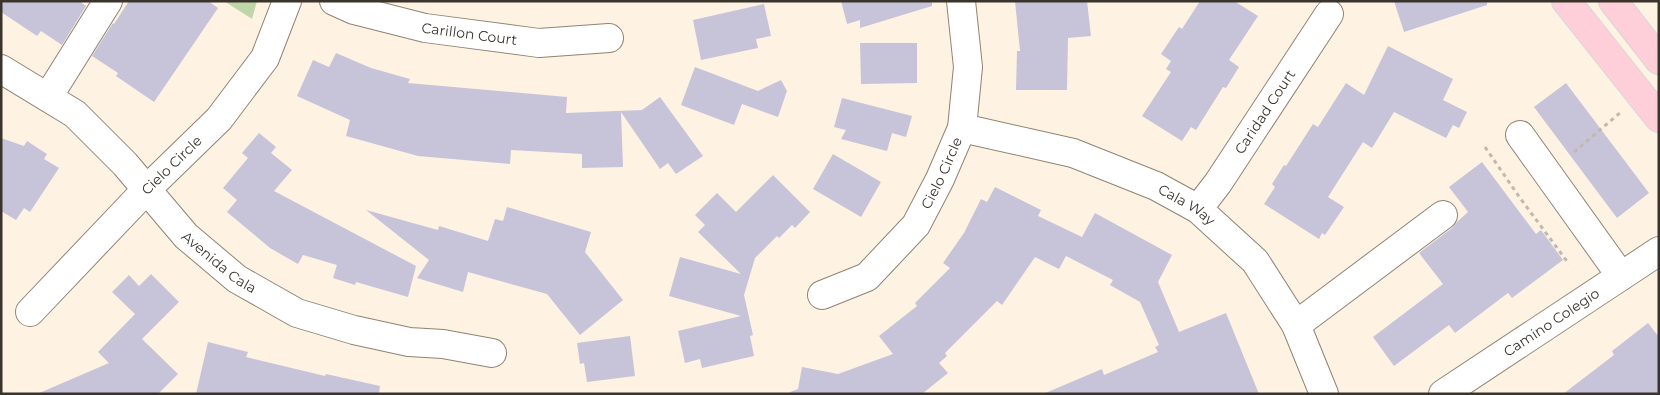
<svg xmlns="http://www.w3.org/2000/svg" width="1660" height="395" font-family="Montserrat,sans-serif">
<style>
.green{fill:#bfd7a7}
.building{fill:#c7c4da}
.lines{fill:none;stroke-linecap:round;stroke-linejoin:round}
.minor-casing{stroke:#918373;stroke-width:30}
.major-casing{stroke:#d8d6d5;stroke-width:30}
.path{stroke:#c2b8ab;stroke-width:3;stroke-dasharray:4 4;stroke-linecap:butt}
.minor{stroke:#fff;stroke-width:28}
.major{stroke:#fecfd9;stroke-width:28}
.labels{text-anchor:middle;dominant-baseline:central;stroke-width:5;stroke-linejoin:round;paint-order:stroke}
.street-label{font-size:14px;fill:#3a342d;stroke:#fff}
</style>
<rect width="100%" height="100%" fill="#fef2e3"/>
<path class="green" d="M224 1H257L252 19Z"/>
<g class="building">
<path d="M1 1H79L86 6 62 45 41 31 37 36 1 12Z"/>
<path d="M129 1H208L218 8 154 102 116 76 118 73 92 56 113 23 114 24Z"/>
<path d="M841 1H932V6L860 28V20L847 24Z"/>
<path d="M1015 1H1087L1091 36 1068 38 1067 90H1016L1017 51H1020Z"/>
<path d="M1200 1H1234L1258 16 1229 60 1239 67 1226 88 1223 87 1196 130 1191 127 1182 141 1142 116 1171 72 1166 69 1171 61 1161 54 1179 27 1182 29Z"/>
<path d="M1394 1H1487V5L1404 32Z"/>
<path d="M764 4 771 36 756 39 758 48 701 60 693 20Z"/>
<path d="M860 43H917V83L861 84Z"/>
<path d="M1388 46 1453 79 1443 100 1467 112 1459 128 1453 125 1446 138 1394 112 1372 148 1363 142 1328 197 1344 207 1325 235 1322 233 1319 239 1264 204 1275 187 1272 184 1284 165 1286 166 1313 124 1318 127 1346 83 1364 95Z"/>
<path d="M336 53 371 68 410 79 408 83 567 97 566 113 642 110 660 97 703 156 676 174 668 163 660 169 621 112 623 167 582 168V154L511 150 510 164 418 156 346 136 350 120 297 96 313 60 329 67Z"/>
<path d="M695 67 758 91 781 80 787 91 778 117 742 104 734 125 681 105Z"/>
<path d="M1566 83 1649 193 1617 218 1534 107Z"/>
<path d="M842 98 912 116 906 137 892 133 887 151 841 139 846 130 834 127Z"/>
<path d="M259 133 276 147 271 153 292 170 274 191 416 266 408 297 356 282 355 285 333 278 337 265 303 255 298 264 270 248 227 212 237 200 223 188 248 158 242 153Z"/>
<path d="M1 138 24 146 27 141 47 154 44 159 59 168 30 212 24 208 16 220 1 211Z"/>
<path d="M833 154 881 182 861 217 813 189Z"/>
<path d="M1482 162 1536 234 1541 230 1563 260 1512 298 1508 293 1455 333 1449 325 1394 366 1373 337 1443 284 1419 253 1452 228 1458 221 1468 212 1449 187Z"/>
<path d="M773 175 810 212 795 228 792 225 779 238 777 236 755 258 744 295 753 335 750 336 754 356 702 368 700 359 685 363 678 331 741 316 669 296 680 257 741 274 698 232 705 225 695 215 717 193 736 212Z"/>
<path d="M995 187 1041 210 1038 216 1082 237 1095 213 1172 255 1158 282 1179 332 1226 313 1259 394H1043L1102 369 1104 375 1158 352 1155 347 1159 345 1140 302 1110 285 1113 280 1066 256 1059 269 1035 257 1002 305 997 301 945 353 947 356 939 363 948 373 922 394H791L790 392 798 389 802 367 838 374 893 354 879 336 917 306 915 303 950 268 943 263 964 233 981 199 987 202Z"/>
<path d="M507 207 591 232 585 252 623 300 580 335 547 294 468 272 463 292 417 278 429 260 366 210 438 230 439 226 488 241 495 219 503 221Z"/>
<path d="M151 274 179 302 142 339 178 374 158 394H37L109 363 98 352 135 314 112 292 129 275 139 286Z"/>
<path d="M1648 323 1659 337V394H1563L1614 355 1612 351Z"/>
<path d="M630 336 635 376 587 382 584 363 580 364 577 343Z"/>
<path d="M208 342 248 352 246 357 325 376 326 374 380 386 379 394H196Z"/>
</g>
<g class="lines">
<g class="minor-casing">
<g id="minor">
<path id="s1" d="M334 1 354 10 425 28 539 43 609 38"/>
<path id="s2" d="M1 69 75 114 125 164 186 236 237 279 297 313 354 330 409 342 443 344 492 353"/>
<path d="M48 97 108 1"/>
<path id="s3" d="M962 128 1073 153 1156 186 1198 209 1255 261 1296 325 1324 394"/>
<path d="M1520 135 1621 276"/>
<path id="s4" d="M1198 209 1218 183 1329 14"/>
<path id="s5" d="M822 295 867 277 916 225 940 179 962 128 968 67 961 1"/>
<path id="s6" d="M30 312 147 189 219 119 265 58 287 1"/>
<path d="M1296 325 1443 215"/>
<path id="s7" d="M1443 394 1659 251"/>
</g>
</g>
<g class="major-casing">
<g id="major">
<path d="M1566 1 1659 118"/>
<path d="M1613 1 1659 60"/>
</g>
</g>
<g class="path">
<path d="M1485 147 1520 198 1569 264"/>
<path d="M1574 152 1621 112"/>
</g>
<use href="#minor" class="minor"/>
<use href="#major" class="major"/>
</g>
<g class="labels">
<g class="street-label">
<text stroke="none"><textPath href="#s1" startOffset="140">Carillon Court</textPath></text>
<text stroke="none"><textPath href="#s4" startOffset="118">Caridad Court</textPath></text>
<text stroke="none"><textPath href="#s6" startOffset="204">Cielo Circle</textPath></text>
<text stroke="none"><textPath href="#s5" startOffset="178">Cielo Circle</textPath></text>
<text stroke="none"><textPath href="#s3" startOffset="239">Cala Way</textPath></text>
<text stroke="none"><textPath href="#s2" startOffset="294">Avenida Cala</textPath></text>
<text stroke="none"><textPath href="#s7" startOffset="130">Camino Colegio</textPath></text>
</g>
</g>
<rect width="1660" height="395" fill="none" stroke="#3a342d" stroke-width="5"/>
</svg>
